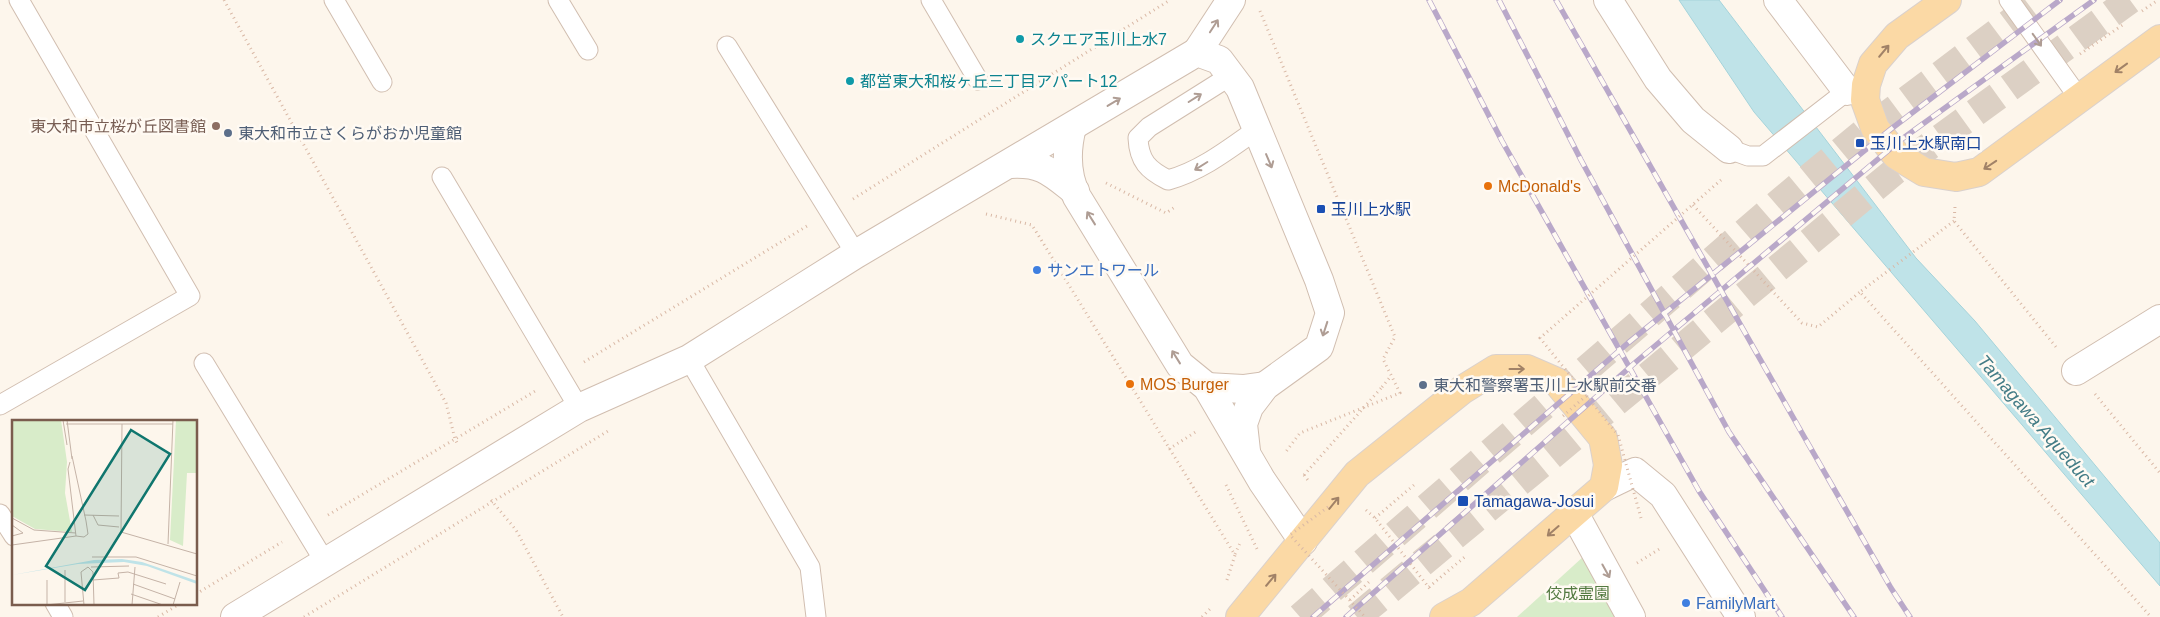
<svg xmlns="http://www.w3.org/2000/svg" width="2160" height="617" font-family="Helvetica,'Noto Sans JP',sans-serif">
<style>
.green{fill:#d8ecc9}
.water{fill:#bfe3e8;stroke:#a5d3da}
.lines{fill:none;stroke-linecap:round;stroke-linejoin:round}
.primary-tunnel{stroke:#dcd0c4;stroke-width:28;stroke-dasharray:28 14;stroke-linecap:butt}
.service-casing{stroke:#d1beb0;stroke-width:21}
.minor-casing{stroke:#d1beb0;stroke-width:30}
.tertiary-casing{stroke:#d1beb0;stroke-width:30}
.primary-casing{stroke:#dad1cd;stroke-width:30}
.path{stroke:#d9b8a5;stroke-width:3;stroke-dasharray:1 4;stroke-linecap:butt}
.service{stroke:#fff;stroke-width:19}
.minor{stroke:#fff;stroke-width:28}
.tertiary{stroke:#fff;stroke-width:28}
.primary{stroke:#fbd9a5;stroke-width:28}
.rail-casing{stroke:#b9a8c9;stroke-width:5.5}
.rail{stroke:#fffaf3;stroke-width:4;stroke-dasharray:11;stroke-linecap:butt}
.path-bridge{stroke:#d9b8a5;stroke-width:3;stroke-dasharray:1 4;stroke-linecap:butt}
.oneway{stroke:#af9d94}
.oneway2{stroke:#a18267}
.culture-dot{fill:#0f9aa8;stroke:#fffaf3;stroke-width:2}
.education-dot{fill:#8d6e63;stroke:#fffaf3;stroke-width:2}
.service-dot{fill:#5c6f8a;stroke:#fffaf3;stroke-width:2}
.transit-dot{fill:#1a4fb4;stroke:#fffaf3;stroke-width:2}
.food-dot{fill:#e8710a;stroke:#fffaf3;stroke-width:2}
.shop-dot{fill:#3f7fe0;stroke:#fffaf3;stroke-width:2}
.labels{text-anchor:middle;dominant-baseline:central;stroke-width:5;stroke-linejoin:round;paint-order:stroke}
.culture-label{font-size:16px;fill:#0d838f;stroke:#fffaf3;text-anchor:start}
.education-label{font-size:16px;fill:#785e54;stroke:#fffaf3;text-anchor:end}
.service-label{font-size:16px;fill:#4e5e75;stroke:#fffaf3;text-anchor:start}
.transit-label{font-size:16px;fill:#164399;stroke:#fffaf3;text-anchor:start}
.food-label{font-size:16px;fill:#c56008;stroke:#fffaf3;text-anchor:start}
.shop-label{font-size:16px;fill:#366cbe;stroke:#fffaf3;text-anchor:start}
.park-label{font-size:16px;fill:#537a41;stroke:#fffaf3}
.water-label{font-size:18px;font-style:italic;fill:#437c86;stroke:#fffaf3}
.inset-road{fill:none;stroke:#c5b3a7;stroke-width:1}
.view{fill:#0f766e;fill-opacity:0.15;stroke:#0f766e;stroke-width:2.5}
.inset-edge{fill:none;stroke:#7a5c4d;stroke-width:2.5}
</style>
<rect width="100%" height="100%" fill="#fdf6ec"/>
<path class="green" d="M1584 556 1616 617H1517Z"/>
<path class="water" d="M1679 0H1719L1916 258 1975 321 2160 543V586L1754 112Z"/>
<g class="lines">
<g class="primary-tunnel">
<path d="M1300 617 1782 200 1864 132 2040 0"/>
<path d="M1357 617 1895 171 2130 0"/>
</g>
<g class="service-casing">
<g id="service">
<path d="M334 0 382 82"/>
<path d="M558 0 588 50"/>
<path d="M931 0 978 80"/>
<path d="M2009 0 2079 98"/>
<path d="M727 46 856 254"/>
<path d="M1230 76 1149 127 1138 138C1139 161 1148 170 1168 180 1201 171 1229 149 1256 130"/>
<path d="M1729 149 1748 156H1763L1847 91 1858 88"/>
<path d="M442 177 579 408"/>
<path d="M689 359 810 567 816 617"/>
<path d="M204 363 325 562"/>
<path d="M0 405 190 296 19 0"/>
<path d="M0 514 14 536"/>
<path d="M55 603 63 617"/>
</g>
</g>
<g class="minor-casing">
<g id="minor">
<path d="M1608 0 1658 79 1693 120 1729 149"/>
<path d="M1778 0 1847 91"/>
<path d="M1197 52 1231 0"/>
<path d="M2076 371 2160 319"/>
<path d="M1574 513 1631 617"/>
</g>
</g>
<g class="tertiary-casing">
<g id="tertiary">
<path d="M1072 127C1066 150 1066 175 1077 197L1180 365 1207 387 1262 481 1303 541"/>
<path d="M1010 164C1042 162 1051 172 1075 191"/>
<path d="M1207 387 1243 389 1265 386"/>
<path d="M1604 487 1635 472 1663 495 1741 617"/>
<path d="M235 617 579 408 689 359 856 254 1197 52 1219 60 1240 88 1319 280 1330 313 1319 347 1265 386 1249 407 1243 424 1246 451"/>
</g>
</g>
<g class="primary-casing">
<g id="primary">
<path d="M1947 0 1897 36 1873 64 1866 85 1865 100 1875 128 1896 155 1924 172 1956 177 1979 172 2160 39"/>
<path d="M1240 617 1357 474 1462 390 1496 369H1527L1557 382 1603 438 1608 465 1604 487 1471 602 1444 617"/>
</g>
</g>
<g class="path">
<path d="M224 0 446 403 455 439 458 445"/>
<path d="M1260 11 1395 337 1383 359 1400 393 1300 433 1285 453"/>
<path d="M2142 11 2158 0"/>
<path d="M2080 54 2124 24"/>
<path d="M1106 183 1166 213 1175 207"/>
<path d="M853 199 1170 0"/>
<path d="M1693 205 1802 323 1818 327 1860 292"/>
<path d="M1955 207 1954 221 2056 347"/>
<path d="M986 214 1032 225 1235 555 1226 583"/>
<path d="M1954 221 1860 292 2151 617"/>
<path d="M584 362 807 226"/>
<path d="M1382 387 1391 376"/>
<path d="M2095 394 2160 473"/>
<path d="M1169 449 1197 431"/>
<path d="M1304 475 1310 483"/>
<path d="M1226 485 1257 549"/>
<path d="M491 500 516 530 563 617"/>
<path d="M1366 510 1375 518 1430 589"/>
<path d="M328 515 537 390"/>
<path d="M1375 518 1414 485"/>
<path d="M1235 554 1241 541"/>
<path d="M1637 563 1661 548"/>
<path d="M1429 587 1467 555"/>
<path d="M196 594 282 542"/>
<path d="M1350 600 1370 581"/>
<path d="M158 617 181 603"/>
<path d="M304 617 608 431"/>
<path d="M1202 617 1210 609"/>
</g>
<use href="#service" class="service"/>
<use href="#minor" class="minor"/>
<use href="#tertiary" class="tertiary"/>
<use href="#primary" class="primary"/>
<g class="rail-casing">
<g id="rail">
<path d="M1429 0 1502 141 1699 491 1782 617"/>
<path d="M1499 0 1581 160 1729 432 1854 617"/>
<path d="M1556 0 1802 433 1891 588 1910 617"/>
<path d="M1313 617 1628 343 1891 129 2060 0"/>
<path d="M1346 617 1637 361 1902 139 2094 0"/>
</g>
</g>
<use href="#rail" class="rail"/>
<g class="path-bridge">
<path d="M1563 416 1587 395"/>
<path d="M1304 475 1382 387"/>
<path d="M1328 507 1290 535 1365 617"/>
<path d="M1641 518 1618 435 1540 338 1721 180"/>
</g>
</g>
<defs><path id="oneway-shaft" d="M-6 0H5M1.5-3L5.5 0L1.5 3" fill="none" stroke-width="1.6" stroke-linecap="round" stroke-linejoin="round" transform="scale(1.25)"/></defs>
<g class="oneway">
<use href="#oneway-shaft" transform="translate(1214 26) rotate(-57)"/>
<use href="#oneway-shaft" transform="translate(2037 40) rotate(55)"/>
<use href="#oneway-shaft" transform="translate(1195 98) rotate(-32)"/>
<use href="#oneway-shaft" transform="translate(1114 102) rotate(-31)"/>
<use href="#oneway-shaft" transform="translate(1269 161) rotate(67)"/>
<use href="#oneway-shaft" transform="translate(1201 166) rotate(148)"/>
<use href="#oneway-shaft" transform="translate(1091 218) rotate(-122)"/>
<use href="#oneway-shaft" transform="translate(1325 329) rotate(108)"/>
<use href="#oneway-shaft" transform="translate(1176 357) rotate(-122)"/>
<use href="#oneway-shaft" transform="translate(1606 571) rotate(61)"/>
</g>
<g class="oneway2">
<use href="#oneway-shaft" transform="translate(1884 51) rotate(-50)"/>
<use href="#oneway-shaft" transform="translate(2121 68) rotate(144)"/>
<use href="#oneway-shaft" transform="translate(1990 165) rotate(146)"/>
<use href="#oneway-shaft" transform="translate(1517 369)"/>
<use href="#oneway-shaft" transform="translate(1334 503) rotate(-51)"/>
<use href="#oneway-shaft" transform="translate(1553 531) rotate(139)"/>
<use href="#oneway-shaft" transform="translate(1271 580) rotate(-50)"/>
</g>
<g class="culture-dot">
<circle cx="1020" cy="39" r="5"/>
<circle cx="850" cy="81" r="5"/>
</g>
<circle class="education-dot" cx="216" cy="126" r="5"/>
<g class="service-dot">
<circle cx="228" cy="133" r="5"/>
<circle cx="1423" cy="385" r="5"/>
</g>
<g class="transit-dot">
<rect x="1855" y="138" width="10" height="10" rx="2.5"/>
<rect x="1316" y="204" width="10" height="10" rx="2.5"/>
<rect x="1457" y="495" width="12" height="12" rx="2.5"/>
</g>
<g class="food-dot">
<circle cx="1488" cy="186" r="5"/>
<circle cx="1130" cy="384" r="5"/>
</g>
<g class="shop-dot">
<circle cx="1037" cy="270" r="5"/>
<circle cx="1686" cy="603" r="5"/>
</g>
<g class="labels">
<g class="culture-label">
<text x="1030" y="39">スクエア玉川上水7</text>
<text x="860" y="81">都営東大和桜ヶ丘三丁目アパート12</text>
</g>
<g class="education-label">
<text x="206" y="126">東大和市立桜が丘図書館</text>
</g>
<g class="service-label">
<text x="238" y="133">東大和市立さくらがおか児童館</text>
<text x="1433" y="385">東大和警察署玉川上水駅前交番</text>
</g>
<g class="transit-label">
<text x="1870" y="143">玉川上水駅南口</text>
<text x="1331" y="209">玉川上水駅</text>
<text x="1474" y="501">Tamagawa-Josui</text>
</g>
<g class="food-label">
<text x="1498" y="186">McDonald's</text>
<text x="1140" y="384">MOS Burger</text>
</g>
<g class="shop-label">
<text x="1047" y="270">サンエトワール</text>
<text x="1696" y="603">FamilyMart</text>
</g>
<g class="park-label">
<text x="1578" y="593">佼成霊園</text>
</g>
<g class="water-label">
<text transform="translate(2036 421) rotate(49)">Tamagawa Aqueduct</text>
</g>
</g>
<g transform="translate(12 420)">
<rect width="185" height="185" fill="#fdf6ec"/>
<path d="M0 0H49L55 42 53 73 60 112 23 109 0 96ZM164 0H185V53H175L171 126 158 120Z" fill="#d8ecc9"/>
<path d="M110 139 130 142 185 161V164L135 146 112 142 66 144 0 155 82 140Z" fill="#bfe3e8"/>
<path class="inset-road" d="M51 0 55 25M55 0 60 39M54 4H161M110 4 109 112 185 134M58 42 56 49 64 116 72 117 76 114 74 101 60 36M72 95 107 96M81 95 86 105 107 107M0 98 22 110 64 113M0 105 11 113 0 116M156 124 161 0M0 125 64 116M80 137H124L185 156M79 147 117 146M81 160 107 158 106 153 116 152 154 164M121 164 163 179M119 174 151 185M53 182V150M34 185 71 181M35 185V160M72 185 69 152 76 147 81 152 82 185M120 185 123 147M161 185 168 162"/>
<path class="view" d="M119 10 158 34 73 170 34 146Z"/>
<rect width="185" height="185" class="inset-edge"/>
</g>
</svg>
